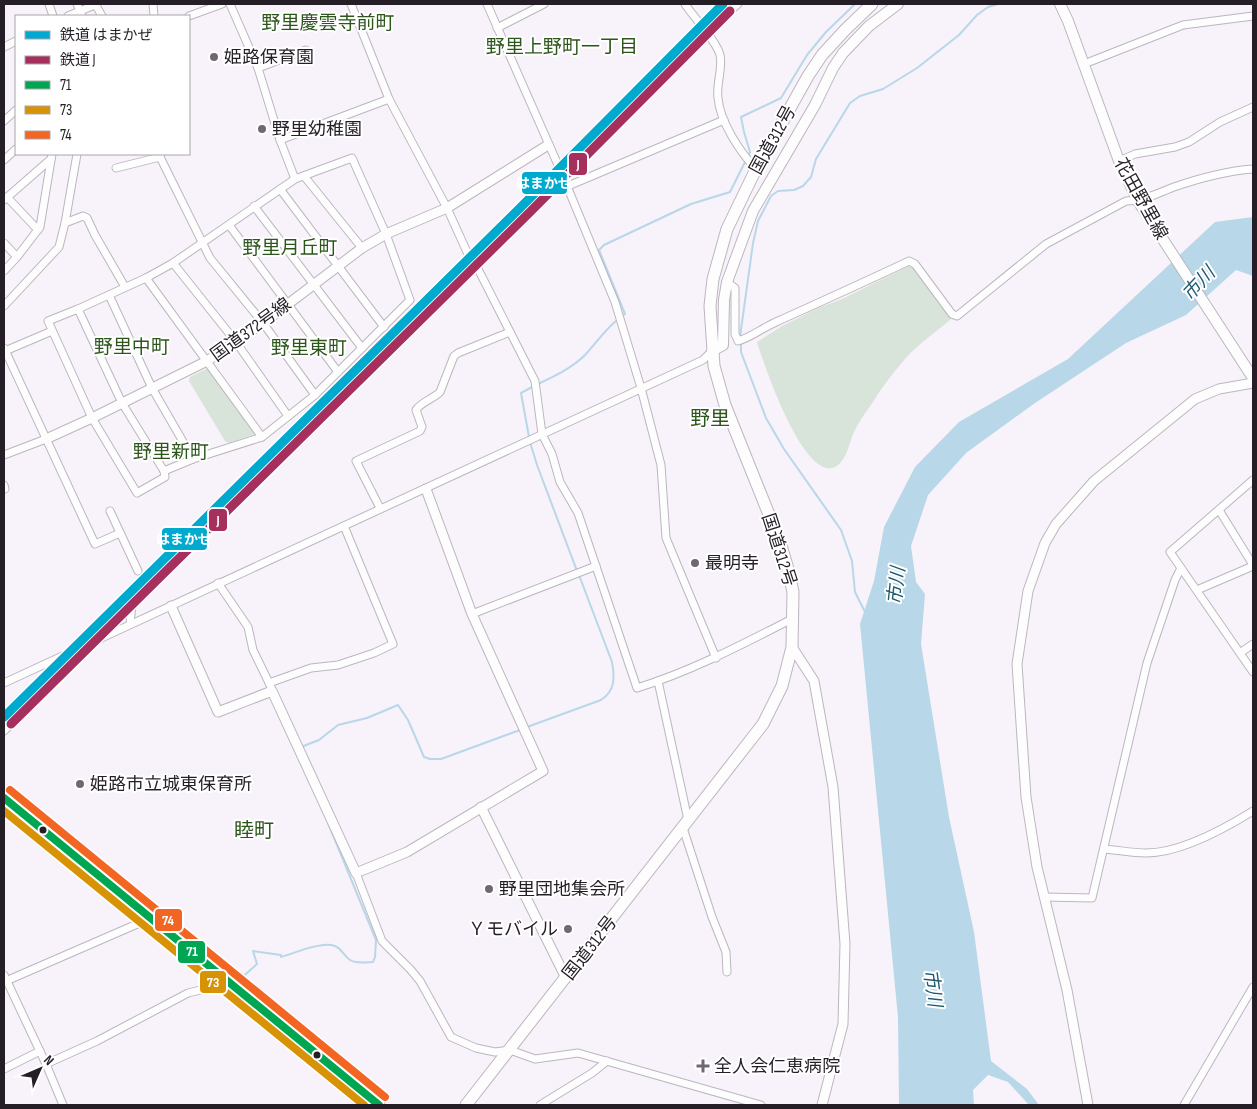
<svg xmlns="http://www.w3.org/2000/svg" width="1257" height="1109" font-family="'Sofia Sans Condensed','Noto Sans JP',sans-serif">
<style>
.green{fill:#d8e3da}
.water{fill:#b8d7e8}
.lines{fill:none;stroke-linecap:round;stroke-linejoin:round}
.stream{stroke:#b8d7e8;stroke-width:2}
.minor-casing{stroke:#bcb6be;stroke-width:9}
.tertiary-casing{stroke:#bcb6be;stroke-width:11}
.secondary-casing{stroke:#bcb6be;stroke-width:12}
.trunk-casing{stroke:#bcb6be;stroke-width:13}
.minor{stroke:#fefdfe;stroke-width:7}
.tertiary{stroke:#fefdfe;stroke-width:9}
.secondary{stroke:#fefdfe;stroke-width:10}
.trunk{stroke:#fefdfe;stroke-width:11}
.bus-1-casing{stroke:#fff;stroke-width:11}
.bus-2-casing{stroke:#fff;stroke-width:11}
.bus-3-casing{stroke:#fff;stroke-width:11}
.bus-1{stroke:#00a651;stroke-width:8}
.bus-2{stroke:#d89206;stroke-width:8}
.bus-3{stroke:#f26522;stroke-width:8}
.rail-1-casing{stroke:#fff;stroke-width:12}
.rail-2-casing{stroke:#fff;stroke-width:12}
.rail-1{stroke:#00a9ce;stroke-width:9}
.rail-2{stroke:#a52f5d;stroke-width:9}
.poi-dot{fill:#6f6871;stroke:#fff;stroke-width:2}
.bus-dot{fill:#251e27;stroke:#fff;stroke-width:2}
.labels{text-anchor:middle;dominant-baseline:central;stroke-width:4;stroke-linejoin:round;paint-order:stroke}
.poi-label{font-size:18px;fill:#251e27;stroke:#fff;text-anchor:start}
.street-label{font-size:18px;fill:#251e27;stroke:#fff}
.neighbourhood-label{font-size:19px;fill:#2c561c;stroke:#fff}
.water-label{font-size:19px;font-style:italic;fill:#1f5b71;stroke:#fff}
.quarter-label{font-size:20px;fill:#2c561c;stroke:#fff}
.line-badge{stroke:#fff;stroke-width:2}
.badge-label{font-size:14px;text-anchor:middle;font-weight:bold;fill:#fff}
</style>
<rect width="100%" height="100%" fill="#f8f2fa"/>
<g class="green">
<path d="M909 266H913L951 319C936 332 918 344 905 359 894 372 882 387 873 402 866 412 858 423 853 434 849 444 847 458 838 465 806 490 763 362 757 342L782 326 818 308 842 299Z"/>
<path d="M206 369 210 370 256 430 255 434 229 443 225 441 189 381 190 377Z"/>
</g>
<path class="water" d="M1253 217V276L1236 270 1186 315 1126 343 1035 403 966 453 928 495 911 546 916 582 925 594 921 644 949 817 974 932 991 1061 1027 1089 1039 1105H1029L1008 1082 988 1075 973 1090 974 1105H899L898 1017 860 624 874 581 884 527 915 467 959 422 1068 359 1215 222Z"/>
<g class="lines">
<g class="stream">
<path d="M748 156 750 152 744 132 741 117 781 98 807 55 826 32 855 4"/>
<path d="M621 317 625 314 599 250 604 245 691 204 730 192 746 160"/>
<path d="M740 337 753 243 758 221 771 196 778 191 794 190 803 186 811 177 816 159 850 103 860 96 883 89 917 68 959 35 977 15 988 7 998 4"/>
<path d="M741 342V352L766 418 784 449 841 530 852 561 855 592 865 612"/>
<path d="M538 384C555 376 572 368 585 355 596 343 604 331 617 320"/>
<path d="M529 437 521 393 534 386"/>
<path d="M530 442 537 465 577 571"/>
<path d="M527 727 601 700C615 691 615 678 612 662L579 575"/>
<path d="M301 747 319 740 338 725 367 718 398 705 408 720 424 757 430 759H441L520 730"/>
<path d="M237 982 257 964 253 951 281 955V957C295 953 322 941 335 946 342 949 344 956 350 960 356 964 366 962 373 962L375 957 376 940 328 823"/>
</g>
<g class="minor-casing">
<g id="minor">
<path d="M49 4 53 16"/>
<path d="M77 4 82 16"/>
<path d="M95 4 102 16"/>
<path d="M153 4 154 16"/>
<path d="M230 4 258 68 280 140 295 179"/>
<path d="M351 4 389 99 447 208 467 252 475 263 535 381 542 434 552 454 560 482 578 513 637 688C692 671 743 644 794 618"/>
<path d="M487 4 562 174 615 302 641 388 661 465 666 538 716 658"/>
<path d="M685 4C694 18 716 40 720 55 723 67 716 85 718 98 720 122 740 152 756 169"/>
<path d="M68 16 97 4"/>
<path d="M189 16 222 4"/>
<path d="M497 28 544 4"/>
<path d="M4 47 16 41"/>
<path d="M1084 64 1183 25 1253 16"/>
<path d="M258 68 306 50"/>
<path d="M4 121 16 110"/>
<path d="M280 140 389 99"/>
<path d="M160 157 210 258 263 323 315 395"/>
<path d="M352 158 386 234 410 300 315 395 262 437 193 459 164 471 165 477 137 493 92 418 48 321 78 309 146 278 173 263 295 179Z"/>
<path d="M4 160 16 149"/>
<path d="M1119 161 1135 154 1175 147 1189 142 1220 122 1253 107"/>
<path d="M116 168 160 157 161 154"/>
<path d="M304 176 362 248"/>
<path d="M568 186 724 120"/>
<path d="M280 189 384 327"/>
<path d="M7 197 38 230"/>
<path d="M4 200 51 159"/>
<path d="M254 206 362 348"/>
<path d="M65 223 83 216 87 218 95 235 125 287"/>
<path d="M229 225 338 372"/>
<path d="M4 243 17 257"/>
<path d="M173 263 236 342 288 416"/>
<path d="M4 271 17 257 40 227 52 154"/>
<path d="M146 278 262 437"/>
<path d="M727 282 735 288V334L738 341C752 337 762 328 776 322 820 302 865 282 909 261L915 264 952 314 957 316 1046 244 1126 201C1144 201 1158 193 1174 187 1200 178 1226 171 1253 169"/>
<path d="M109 295 152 388 193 459"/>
<path d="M4 306 59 247 65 223 77 154"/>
<path d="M78 309 122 403 164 471"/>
<path d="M4 348 95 544 120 533"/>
<path d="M5 351 52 331"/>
<path d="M4 455 46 439"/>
<path d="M1253 480 1170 552 1253 672"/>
<path d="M4 485 5 489"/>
<path d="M380 508 356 461 420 431 422 427 416 410C421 402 433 399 440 392L454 356 458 353 510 332"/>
<path d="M1219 510 1253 565"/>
<path d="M110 511 138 571"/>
<path d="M218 583 248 627 253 650 271 687"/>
<path d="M1197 590 1253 566"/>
<path d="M472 614 596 566"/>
<path d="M130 624 132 605 135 601 706 31 738 4"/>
<path d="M1240 653 1253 644"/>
<path d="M658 681 688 820"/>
<path d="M4 683 703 360 712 351"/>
<path d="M269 683 311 668 338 665 374 653 393 644 344 526"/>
<path d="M4 731 71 665 84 648"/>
<path d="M683 828 712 917 726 952 727 972"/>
<path d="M1104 849C1118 850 1132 853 1146 853 1181 853 1224 829 1253 811"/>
<path d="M356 873 382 941 410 969 420 981 451 1037 476 1048 495 1052 510 1050 535 1059 578 1053 761 1105"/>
<path d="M1044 897 1092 898 1147 663 1175 580 1181 568"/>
<path d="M4 975 46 1064 63 1105"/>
<path d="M6 981 151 918"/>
<path d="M46 1064 97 1041 188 993 229 983"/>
<path d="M4 1069 40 1051"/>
<path d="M540 1105 592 1073 607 1061"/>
<path d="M1184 1105 1253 987"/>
</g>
</g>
<g class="tertiary-casing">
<g id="tertiary">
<path d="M46 439 92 418 207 361 263 323 362 248 386 234 447 208 548 145"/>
<path d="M171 606 218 712 272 691 356 873 407 852 543 771 472 614 426 489"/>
<path d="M792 647 814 681 833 787 845 944 843 1024 822 1105"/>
<path d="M481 807 566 978"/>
<path d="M1088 1105 1067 990 1037 867 1026 797 1017 664 1028 591 1045 543 1056 524 1094 481 1195 399 1219 389 1253 383"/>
</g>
</g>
<g class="secondary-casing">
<g id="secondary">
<path d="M1060 4 1068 21 1119 161 1138 201 1253 378"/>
<path d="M712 351 723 345 724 300 727 282 753 211 815 105 833 68 843 53 869 26 898 4"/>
</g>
</g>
<g class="trunk-casing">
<g id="trunk">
<path d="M4 798 379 1105"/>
<path d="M466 1105 763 724 782 686 792 647 793 592 788 569 780 542 725 405 714 366 710 306 713 279 727 229 756 169 808 76 822 55 845 30 872 4"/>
</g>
</g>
<use href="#minor" class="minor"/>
<use href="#tertiary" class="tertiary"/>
<use href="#secondary" class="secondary"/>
<use href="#trunk" class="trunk"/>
<g class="bus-1-casing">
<path id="bus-1" d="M4 798 379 1105"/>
</g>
<g class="bus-2-casing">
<path id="bus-2" d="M4 811 364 1105"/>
</g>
<g class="bus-3-casing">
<path id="bus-3" d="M10 790 385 1097"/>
</g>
<use href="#bus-1" class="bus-1"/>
<use href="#bus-2" class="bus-2"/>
<use href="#bus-3" class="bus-3"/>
<g class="rail-1-casing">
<path id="rail-1" d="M4 717 522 206 723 4"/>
</g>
<g class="rail-2-casing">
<path id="rail-2" d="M11 724 529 213 730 11"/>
</g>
<use href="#rail-1" class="rail-1"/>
<use href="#rail-2" class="rail-2"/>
</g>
<g class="poi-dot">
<circle cx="214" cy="57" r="5"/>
<circle cx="262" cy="129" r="5"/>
<circle cx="695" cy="563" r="5"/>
<circle cx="80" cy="784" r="5"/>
<circle cx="489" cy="889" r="5"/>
<circle cx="568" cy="929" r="5"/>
<path d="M700.5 1058.5h5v5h5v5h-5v5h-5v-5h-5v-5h5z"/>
</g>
<g class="bus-dot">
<circle cx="43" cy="830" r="4.5"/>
<circle cx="317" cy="1055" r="4.5"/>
</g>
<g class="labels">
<g class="poi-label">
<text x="224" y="57">姫路保育園</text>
<text x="272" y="129">野里幼稚園</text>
<text x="705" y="563">最明寺</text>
<text x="90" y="784">姫路市立城東保育所</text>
<text x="499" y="889">野里団地集会所</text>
<text x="558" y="929" text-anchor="end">Ｙモバイル</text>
<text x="714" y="1066">全人会仁恵病院</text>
</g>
<g class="street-label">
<text transform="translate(773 140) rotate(-61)">国道312号</text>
<text transform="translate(1141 199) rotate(61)">花田野里線</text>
<text transform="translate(251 330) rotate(-36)">国道372号線</text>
<text transform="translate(779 550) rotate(72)">国道312号</text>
<text transform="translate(590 948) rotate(-52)">国道312号</text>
</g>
<g class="neighbourhood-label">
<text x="328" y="23">野里慶雲寺前町</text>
<text x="562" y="47">野里上野町一丁目</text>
<text x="290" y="248">野里月丘町</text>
<text x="132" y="347">野里中町</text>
<text x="309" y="348">野里東町</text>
<text x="171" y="452">野里新町</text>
</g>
<g class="water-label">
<text transform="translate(1199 284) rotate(-47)">市川</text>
<text transform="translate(897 586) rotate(-84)">市川</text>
<text transform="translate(932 988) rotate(82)">市川</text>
</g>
<g class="quarter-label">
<text x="710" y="419">野里</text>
<text x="254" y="831">睦町</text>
</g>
</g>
<g class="line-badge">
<rect x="568" y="152" width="20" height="24" rx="5" fill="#a52f5d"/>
<rect x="521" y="171" width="47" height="24" rx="5" fill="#00a9ce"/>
<rect x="208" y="508" width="20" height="24" rx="5" fill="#a52f5d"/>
<rect x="161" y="527" width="47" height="24" rx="5" fill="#00a9ce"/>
<rect x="154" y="908" width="29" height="24" rx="5" fill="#f26522"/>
<rect x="177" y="940" width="29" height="24" rx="5" fill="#00a651"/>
<rect x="199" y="970" width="28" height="24" rx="5" fill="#d89206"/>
</g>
<g class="badge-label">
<text x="578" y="169">J</text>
<text x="544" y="188">はまかぜ</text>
<text x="218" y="525">J</text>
<text x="184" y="544">はまかぜ</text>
<text x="168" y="925">74</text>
<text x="192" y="956">71</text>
<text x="213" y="987">73</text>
</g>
<rect width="1257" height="1109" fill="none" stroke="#251e27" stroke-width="10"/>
<rect x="15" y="15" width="175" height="140" fill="#ffffff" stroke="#a8a5a9"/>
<rect x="25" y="31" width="25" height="8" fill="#00a9ce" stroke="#a8a5a9"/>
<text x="60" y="40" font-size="15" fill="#251e27">鉄道 はまかぜ</text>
<rect x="25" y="56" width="25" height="8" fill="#a52f5d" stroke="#a8a5a9"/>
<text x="60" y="65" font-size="15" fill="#251e27">鉄道 J</text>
<rect x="25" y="81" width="25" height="8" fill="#00a651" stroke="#a8a5a9"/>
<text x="60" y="90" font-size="15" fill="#251e27">71</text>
<rect x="25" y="106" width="25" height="8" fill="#d89206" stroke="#a8a5a9"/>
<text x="60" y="115" font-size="15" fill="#251e27">73</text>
<rect x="25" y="131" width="25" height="8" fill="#f26522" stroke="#a8a5a9"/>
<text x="60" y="140" font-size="15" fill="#251e27">74</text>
<g transform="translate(40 1069) rotate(45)" stroke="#ffffff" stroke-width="4" paint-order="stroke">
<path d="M0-4L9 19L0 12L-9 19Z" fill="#251e27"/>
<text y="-8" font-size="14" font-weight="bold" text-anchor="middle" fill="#251e27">N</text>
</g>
</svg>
